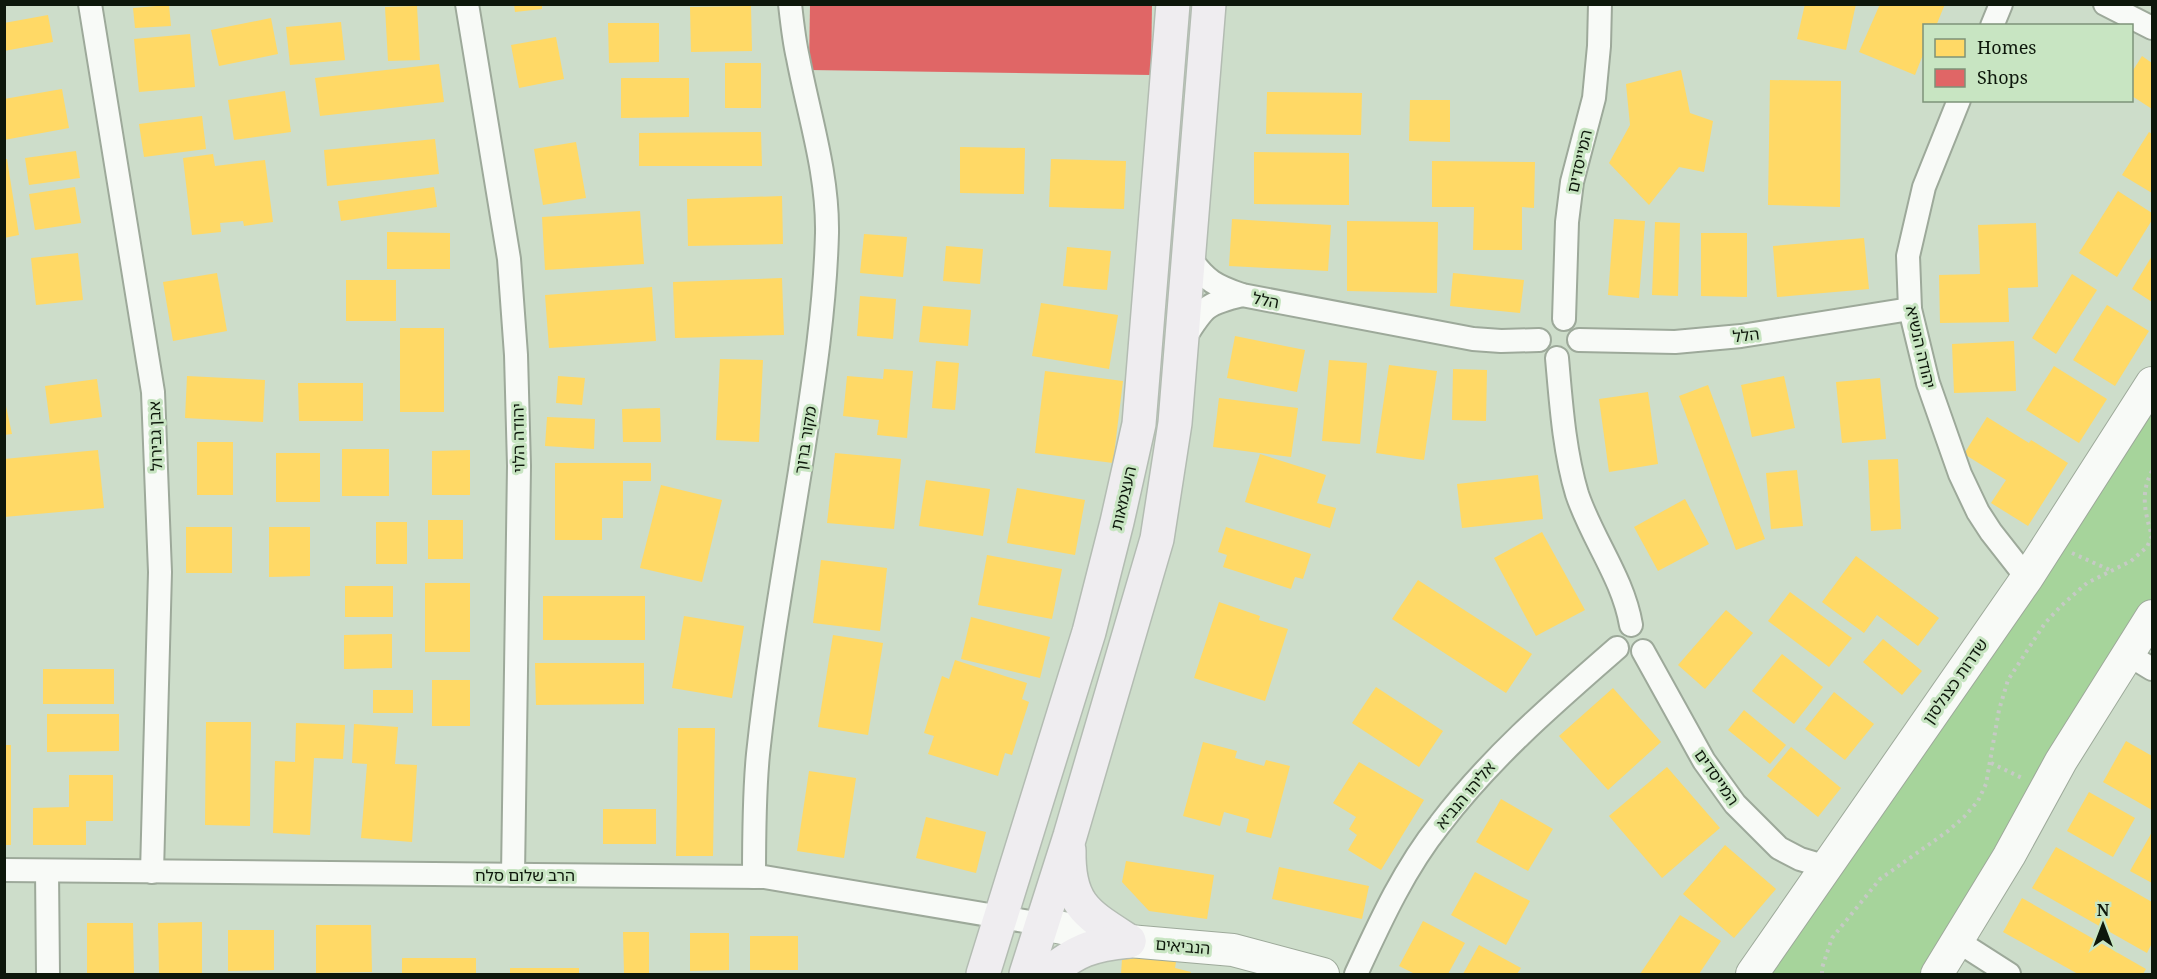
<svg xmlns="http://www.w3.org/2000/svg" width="2157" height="979" font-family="'Noto Serif','Noto Sans Hebrew',serif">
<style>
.green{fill:#a6d49b}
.homes{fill:#ffd966}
.shops{fill:#e06666}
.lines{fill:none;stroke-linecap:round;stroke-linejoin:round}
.street-casing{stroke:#9da99a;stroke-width:26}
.secondary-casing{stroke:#9da99a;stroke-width:34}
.primary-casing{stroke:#b3bcb2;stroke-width:36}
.path{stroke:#c6cac5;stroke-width:4;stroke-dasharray:3 4.5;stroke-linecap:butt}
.street{stroke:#f8faf7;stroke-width:22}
.secondary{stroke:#f8faf7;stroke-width:32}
.primary{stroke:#efedf0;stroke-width:33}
.labels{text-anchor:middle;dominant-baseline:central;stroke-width:6;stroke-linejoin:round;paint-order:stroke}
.street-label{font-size:16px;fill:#0d170b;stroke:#c8e5c2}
</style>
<rect width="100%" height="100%" fill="#cdddca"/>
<path class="green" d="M2152 388V600L1929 974H1755Z"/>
<g class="homes">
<path d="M514 4H542V9L515 12Z"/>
<path d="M1805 4H1856L1846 50 1797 39Z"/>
<path d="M1880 4H1945L1936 26H1924V52L1915 75 1859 52Z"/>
<path d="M169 5 171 26 135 28 133 8Z"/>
<path d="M417 6 420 60 388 61 385 7Z"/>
<path d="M751 6 752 51 691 52 690 7Z"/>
<path d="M48 15 53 42 4 51V23Z"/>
<path d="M271 18 278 54 219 66 211 30Z"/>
<path d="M341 22 345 60 290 65 286 27Z"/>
<path d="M608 23H659V62L609 63Z"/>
<path d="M190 34 195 87 139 92 134 39Z"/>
<path d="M556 37 564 79 519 88 511 45Z"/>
<path d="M2142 56 2152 63V109L2132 96V72Z"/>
<rect x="725" y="63" width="36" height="45"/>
<path d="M439 64 444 102 320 116 315 78Z"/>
<path d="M1681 70 1690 113 1713 121 1704 172 1679 167 1649 205 1609 163 1630 125 1626 84Z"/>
<path d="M621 78H689V117L621 118Z"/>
<path d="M1770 80 1841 81 1840 207 1768 205Z"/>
<path d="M62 89 69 128 4 140V99Z"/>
<path d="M285 91 291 132 234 140 228 100Z"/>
<path d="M1267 92 1362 93 1361 135 1266 134Z"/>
<path d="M1410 100H1450V142L1409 141Z"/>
<path d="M202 116 206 149 144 157 139 124Z"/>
<path d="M761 132 762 166H639V133Z"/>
<path d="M2149 132 2152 134V193L2122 175Z"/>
<path d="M435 139 439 174 327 186 324 150Z"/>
<path d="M576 142 586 198 543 205 534 149Z"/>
<path d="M960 147 1025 148 1024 194 960 193Z"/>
<path d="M76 151 80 178 29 185 25 158Z"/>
<path d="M1254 152 1349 153V205L1254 204Z"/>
<path d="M213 154 215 166 265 160 273 222 244 226 243 221 220 223 221 232 192 235 183 158Z"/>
<path d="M4 159H7L19 235 4 238Z"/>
<path d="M1051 159 1126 161 1124 209 1049 207Z"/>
<path d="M1432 161 1535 162 1534 208 1522 207V250H1473L1474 207H1432Z"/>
<path d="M75 187 81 223 35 230 29 194Z"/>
<path d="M434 187 437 207 341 221 338 201Z"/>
<path d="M2118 191 2152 213V220L2117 277 2079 253Z"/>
<path d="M782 196 783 244 688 246 687 199Z"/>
<path d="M640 211 644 264 545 270 542 217Z"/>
<path d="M1232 219 1331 225 1328 271 1229 266Z"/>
<path d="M1614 219 1645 221 1639 298 1608 295Z"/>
<path d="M1347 221 1438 222 1437 293 1347 291Z"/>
<path d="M1655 222 1680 223 1678 296 1652 295Z"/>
<path d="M2036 223 2038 287 2008 288 2009 322 1940 323 1939 275 1980 274 1978 225Z"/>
<path d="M387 232 450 233V269H387Z"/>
<path d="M1701 233H1747V297L1701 296Z"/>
<path d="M864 234 907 237 903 277 860 273Z"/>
<path d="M1864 238 1869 289 1777 297 1773 246Z"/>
<path d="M946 246 983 249 980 284 943 281Z"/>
<path d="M1067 247 1111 251 1107 290 1063 286Z"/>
<path d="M78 253 83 300 36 305 31 258Z"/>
<path d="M2152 256V302L2132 289Z"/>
<path d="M217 273 227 331 173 341 163 282Z"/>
<path d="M1453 273 1524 280 1520 313 1450 306Z"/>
<path d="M2072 274 2097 290 2056 354 2032 338Z"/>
<path d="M782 278 784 335 675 338 673 282Z"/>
<rect x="346" y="280" width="50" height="41"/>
<path d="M652 287 656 341 549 348 545 295Z"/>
<path d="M860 296 896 299 893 339 857 336Z"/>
<path d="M1041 303 1118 315 1109 369 1032 356Z"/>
<path d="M2107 305 2149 331 2115 386 2073 360Z"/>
<path d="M923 306 971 310 968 346 919 342Z"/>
<rect x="400" y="328" width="44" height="84"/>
<path d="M1235 336 1305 350 1297 392 1227 378Z"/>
<path d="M2014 341 2016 391 1954 393 1952 344Z"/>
<path d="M720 359 763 360 759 442 716 440Z"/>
<path d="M1329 360 1367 363 1360 444 1322 441Z"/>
<path d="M936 361 959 363 955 410 932 408Z"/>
<path d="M1389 365 1437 371 1424 460 1376 453Z"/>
<path d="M2054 366 2107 399 2079 443 2026 410Z"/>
<path d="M884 369 913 371 907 438 877 435 879 420 843 416 847 376 883 379Z"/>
<path d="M1453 369 1487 370 1486 421 1452 420Z"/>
<path d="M1045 371 1123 381 1113 463 1035 453Z"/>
<path d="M187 376 265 380 263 422 185 418Z"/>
<path d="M558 376 585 378 582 405 556 403Z"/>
<path d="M1784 376 1795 428 1752 437 1741 385Z"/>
<path d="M1880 378 1886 439 1842 443 1836 382Z"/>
<path d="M97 379 102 417 50 424 45 386Z"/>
<path d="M298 383H363V421H299Z"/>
<path d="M1708 385 1765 539 1736 550 1679 396Z"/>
<path d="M1648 392 1658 464 1609 472 1599 399Z"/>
<path d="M4 397 12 434 4 435Z"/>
<path d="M1219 398 1298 408 1291 457 1213 447Z"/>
<path d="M660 408 661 442H623L622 409Z"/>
<path d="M547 417 595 419 594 449 545 446Z"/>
<path d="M1987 417 2029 443 2031 440 2068 463 2028 526 1991 503 2006 480 1964 454Z"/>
<rect x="197" y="442" width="36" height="53"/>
<rect x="342" y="449" width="47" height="47"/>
<path d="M98 450 104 508 4 517V459Z"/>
<path d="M470 450V495H432V451Z"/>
<rect x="276" y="453" width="44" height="49"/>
<path d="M835 453 901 459 894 529 827 523Z"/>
<path d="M1260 454 1326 475 1317 503 1336 508 1330 528 1245 502Z"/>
<path d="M1898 459 1901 529 1871 531 1868 460Z"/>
<path d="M555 463H651V481H623V518H602V540H555Z"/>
<path d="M1797 470 1803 526 1771 529 1766 473Z"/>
<path d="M1538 475 1543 519 1462 528 1457 484Z"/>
<path d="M926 480 990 489 983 536 919 526Z"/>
<path d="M661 485 722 500 702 582 640 568Z"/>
<path d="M1017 488 1085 500 1075 555 1007 543Z"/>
<path d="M1685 499 1709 544 1658 571 1634 527Z"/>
<rect x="428" y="520" width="35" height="39"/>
<rect x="376" y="522" width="31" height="42"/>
<rect x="186" y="527" width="46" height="46"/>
<path d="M269 527H310V576L269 577Z"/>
<path d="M1226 527 1311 554 1303 579 1295 577 1291 589 1223 567 1227 555 1218 552Z"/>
<path d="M1542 532 1585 610 1536 636 1494 558Z"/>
<path d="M987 555 1062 569 1052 619 978 605Z"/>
<path d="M1856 556 1939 618 1918 646 1877 615 1864 633 1822 602Z"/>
<path d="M821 560 887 568 880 631 813 623Z"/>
<path d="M1418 580 1532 654 1506 693 1392 619Z"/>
<rect x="425" y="583" width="45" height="69"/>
<rect x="345" y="586" width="48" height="31"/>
<path d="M1790 592 1852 638 1829 667 1768 621Z"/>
<rect x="543" y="596" width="102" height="44"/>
<path d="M1219 602 1260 616 1259 620 1288 629 1265 701 1194 678Z"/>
<path d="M1726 610 1753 633 1705 689 1678 665Z"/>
<path d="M684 616 744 626 732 698 672 688Z"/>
<path d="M971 617 1050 637 1040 678 961 659Z"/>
<path d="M392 634V668L344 669V635Z"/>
<path d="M833 635 883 643 868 735 818 727Z"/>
<path d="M1883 639 1922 671 1902 695 1863 662Z"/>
<path d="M1782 654 1823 687 1794 724 1752 691Z"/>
<path d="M955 660 1027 683 1022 699 1029 702 1012 755 1005 753 998 776 928 754 934 736 924 733 942 676 949 679Z"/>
<path d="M535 663H644V704L536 705Z"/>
<rect x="43" y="669" width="71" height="35"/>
<rect x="432" y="680" width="38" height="46"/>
<path d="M1376 687 1443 731 1419 767 1352 723Z"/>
<path d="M1613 688 1661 742 1608 790 1559 736Z"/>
<rect x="373" y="690" width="40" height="23"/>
<path d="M1834 692 1874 724 1845 760 1805 729Z"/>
<path d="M1744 710 1786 745 1770 764 1728 730Z"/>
<path d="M47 714H119V751L47 752Z"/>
<path d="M206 722H251L250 826 205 825Z"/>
<path d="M296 723 345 725 343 759 314 758 310 835 273 833 275 761 295 762Z"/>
<path d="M354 724 398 727 395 764 417 765 412 842 361 838 367 764 352 763Z"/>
<path d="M678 728H715L713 856H676Z"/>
<path d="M2126 741 2152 756V810L2103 782Z"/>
<path d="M1203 742 1237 751 1235 758 1264 766 1266 760 1290 766 1271 838 1246 832 1249 819 1224 812 1220 826 1183 816Z"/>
<rect x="4" y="745" width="7" height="100"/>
<path d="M1791 747 1841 788 1818 817 1767 776Z"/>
<path d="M1359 762 1424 800 1381 870 1348 850 1357 835 1349 829 1356 817 1333 803Z"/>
<path d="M1667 767 1720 828 1662 878 1609 816Z"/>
<path d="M809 771 856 778 844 858 797 851Z"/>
<path d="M69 775H113V821H86V845H33V808L69 807Z"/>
<path d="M2089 792 2135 818 2113 857 2067 831Z"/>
<path d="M1501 799 1553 829 1528 871 1476 842Z"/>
<rect x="603" y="809" width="53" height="35"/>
<path d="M926 817 986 832 976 873 916 858Z"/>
<path d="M2152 832V883L2130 871Z"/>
<path d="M1725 845 1776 889 1734 938 1683 894Z"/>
<path d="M2056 847 2152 902V943L2147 953 2032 888Z"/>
<path d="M1126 861 1214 875 1207 919 1149 911 1122 882Z"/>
<path d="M1279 867 1369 886 1362 919 1272 899Z"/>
<path d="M1475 872 1530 901 1506 945 1451 915Z"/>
<path d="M2022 898 2146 969 2143 974H2078L2003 932Z"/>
<path d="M1680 915 1721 941 1699 974H1640Z"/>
<path d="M1423 921 1465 943 1448 974H1415L1399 966Z"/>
<path d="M202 922V974H159L158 923Z"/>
<path d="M87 923H133L134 974H87Z"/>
<path d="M316 925H371L372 972 316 973Z"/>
<path d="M228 930H274V970L228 971Z"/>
<path d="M623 932H649V974H624Z"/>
<path d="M690 933H729V970L690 971Z"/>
<rect x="750" y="936" width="48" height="34"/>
<path d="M1479 945 1521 968 1517 974H1463Z"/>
<path d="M1137 951 1176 962 1175 968 1191 972 1190 974H1121L1122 959Z"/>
<rect x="402" y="958" width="74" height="16"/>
<rect x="510" y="968" width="69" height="6"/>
</g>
<path class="shops" d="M810 4H1152L1151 75 809 70Z"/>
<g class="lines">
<g class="street-casing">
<g id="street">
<path d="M90 4 153 392 160 572 152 872"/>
<path d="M467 4 509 259 516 355 519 466 513 875"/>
<path d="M2105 4 2152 28"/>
<path d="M1992 26 2001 4"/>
<path d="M1959 100 1924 187 1908 256 1910 309 1928 383 1960 474 1978 512 1991 532 2027 578"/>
<path d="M1190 258C1206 281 1216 286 1242 295L1473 339 1501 341 1539 340"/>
<path d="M1564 319 1567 222 1572 182 1594 98 1599 46 1600 4"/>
<path d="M1184 339C1204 307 1205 304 1242 295"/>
<path d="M1579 340 1675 342 1741 336 1910 309"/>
<path d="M1557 358C1561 403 1564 450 1577 494 1592 539 1623 578 1631 625"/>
<path d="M1643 651 1704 761 1735 804 1779 848 1800 859 1827 867"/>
<path d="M2129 655 2152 669"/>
<path d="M4 870 764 877 1042 924"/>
<path d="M47 871 48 974"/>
<path d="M754 877C754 836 754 795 758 754 768 660 785 565 800 471 812 392 825 313 827 233 828 173 809 116 798 58 794 41 792 22 790 4"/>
<path d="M1959 942 2009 974"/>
<path d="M1356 974C1380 922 1404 869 1440 824 1491 757 1554 703 1617 648"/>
</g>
</g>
<g class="secondary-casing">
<g id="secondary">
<path d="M1042 924 1129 941 1233 950 1323 974"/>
<path d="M1752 974 2027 578 2152 383"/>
<path d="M1937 974 2009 856 2061 761 2152 616"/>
</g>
</g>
<g class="primary-casing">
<g id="primary">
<path d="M1069 850C1068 905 1087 914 1129 941"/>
<path d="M983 974 1089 632 1117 522 1139 424 1173 4"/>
<path d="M1026 974 1070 836 1157 539 1175 423 1209 4"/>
<path d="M1047 974C1078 950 1090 945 1129 941"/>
</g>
</g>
<g class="path">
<path d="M2072 553 2112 571"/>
<path d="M1991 763 2024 779"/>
<path d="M1822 974V968L1832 938 1880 879 1948 831 1964 817 1978 801 1986 784 1999 710 2008 680 2045 623 2062 605 2087 583 2131 561 2147 547 2152 536C2145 513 2140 493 2152 471"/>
</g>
<use href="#street" class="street"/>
<use href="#secondary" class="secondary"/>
<use href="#primary" class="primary"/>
</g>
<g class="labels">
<g class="street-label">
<text transform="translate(1579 161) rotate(-77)">המייסדים</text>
<text transform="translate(1266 300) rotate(11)">הלל</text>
<text transform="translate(1746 335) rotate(-7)">הלל</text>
<text transform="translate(1921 347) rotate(77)">יהודה הנשיא</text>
<text transform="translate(155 436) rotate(-92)">אבן גבירול</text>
<text transform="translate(518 438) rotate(-91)">יהודה הלוי</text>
<text transform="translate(805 440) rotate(-81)">מקור ברוך</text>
<text transform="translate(1123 498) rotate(-77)">העצמאות</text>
<text transform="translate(1955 681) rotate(-55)">שדרות כצנלסון</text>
<text transform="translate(1717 777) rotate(55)">המייסדים</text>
<text transform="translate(1465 795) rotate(-50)">אליהו הנביא</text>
<text x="525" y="875">הרב שלום סלח</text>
<text transform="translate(1183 946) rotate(5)">הנביאים</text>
</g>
</g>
<rect width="2157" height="979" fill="none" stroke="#0d170b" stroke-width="12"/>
<rect x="1923" y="24" width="210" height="78" fill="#c8e5c2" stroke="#7d9379" stroke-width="1.5"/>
<rect x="1935" y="39" width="30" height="18" fill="#ffd966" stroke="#7d9379" stroke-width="1.5"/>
<text x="1977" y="54" font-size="18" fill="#0d170b">Homes</text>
<rect x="1935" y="69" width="30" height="18" fill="#e06666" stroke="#7d9379" stroke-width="1.5"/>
<text x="1977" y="84" font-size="18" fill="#0d170b">Shops</text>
<g transform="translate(2103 925)" stroke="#c8e5c2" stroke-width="4.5" paint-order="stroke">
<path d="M0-4.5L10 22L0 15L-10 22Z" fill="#0d170b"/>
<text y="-9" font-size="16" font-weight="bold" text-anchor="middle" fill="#0d170b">N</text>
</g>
</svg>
